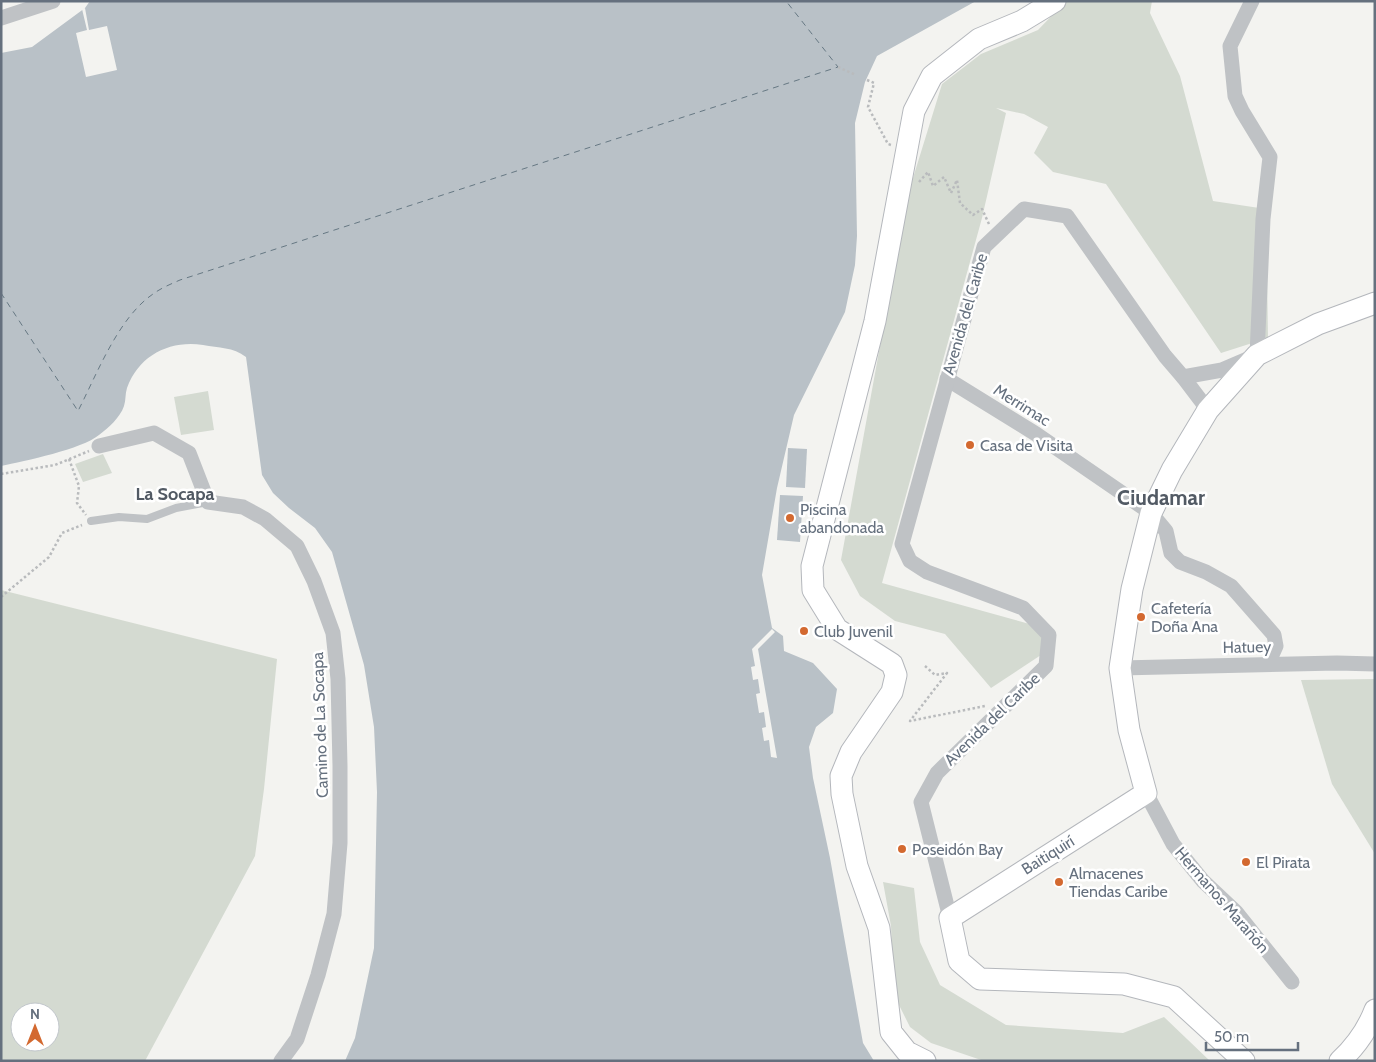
<svg xmlns="http://www.w3.org/2000/svg" width="1376" height="1062" font-family="Cabin,sans-serif">
<style>
.green{fill:#d4dad1;fill-rule:evenodd}
.water{fill:#b9c1c7}
.pier{fill:#f3f3f0}
.lines{fill:none;stroke-linecap:round;stroke-linejoin:round}
.ferry{stroke:#667883;stroke-width:1;stroke-dasharray:6 5;stroke-linecap:butt}
.secondary-casing{stroke:#b4b7bc;stroke-width:23}
.path{stroke:#b9bbbd;stroke-width:2.5;stroke-dasharray:2.5 2.5;stroke-linecap:butt}
.lane{stroke:#bfc2c5;stroke-width:8}
.street{stroke:#bfc2c5;stroke-width:15}
.secondary{stroke:#fff;stroke-width:21}
.poi-dot{fill:#d36930;stroke:#fff;stroke-width:2}
.labels{text-anchor:middle;dominant-baseline:central;stroke-width:5;stroke-linejoin:round;paint-order:stroke}
.street-label{font-size:16px;fill:#65707e;stroke:#fff}
.poi-label{font-size:16px;fill:#65707e;stroke:#fff;text-anchor:start}
.neighbourhood-label{font-size:18px;font-weight:bold;fill:#525a64;stroke:#fff}
.district-label{font-size:21px;font-weight:bold;fill:#525a64;stroke:#fff}
</style>
<rect width="100%" height="100%" fill="#f3f3f0"/>
<g class="green">
<path d="M1066 1H1152L1150 13 1180 76 1213 201 1266 209 1268 338 1221 353 1106 184 1053 172 1034 153 1048 127 1024 114 996 108 1006 113 982 218 882 583 1044 628 1041 655 991 688 945 634 895 621 860 596 841 560 913 165V178L942 84 981 54 1038 30Z"/>
<path d="M208 391 214 430 181 435 174 397Z"/>
<path d="M103 454 112 473 83 482 75 464Z"/>
<path d="M1 590 277 659 264 789 255 856 145 1061H1ZM20 1012H50V1042H20Z"/>
<path d="M1375 679V854L1332 784 1301 680Z"/>
<path d="M883 882 914 888 920 942 940 985 1006 1025 1123 1033 1164 1017 1210 1061H984L931 1043 910 1027 894 995 891 926Z"/>
</g>
<g class="water">
<path d="M90 1H976L877 56 865 82 855 123 857 236 855 265 845 312 794 415 777 488 762 575 772 628 783 636 784 651 813 663 837 689 833 713 816 727 809 747 813 778 830 858 863 1043 874 1061H345L355 1038 374 948 377 792 374 727 364 665 332 552 315 528 289 508 273 493 262 475 246 357C233 347 219 348 203 345 170 340 139 355 127 388 125 394 126 400 124 406 120 418 108 428 99 435 82 449 25 461 1 466V53L32 47 85 8Z"/>
<path d="M788 448 807 449 805 488 786 487Z"/>
<path d="M780 495 803 496 800 542 777 540Z"/>
</g>
<g class="pier">
<path d="M85 8 89 30 107 26 117 70 86 77 76 33 87 30 82 9Z"/>
<path d="M772 629 775 632 758 649 777 758 771 757 769 740 764 741 762 728 766 727 764 712 759 713 756 694 760 693 758 679 753 680 751 667 755 666 752 649Z"/>
</g>
<g class="lines">
<path class="ferry" d="M1 293 78 411C97 374 118 318 153 294 161 288 171 284 180 280L838 67 786 1"/>
<g class="secondary-casing">
<g id="secondary">
<path d="M925 1061 907 1052 891 1032 879 928 857 866 842 794 841 776 851 752 892 692 896 675 892 664 837 629 813 590 812 566 875 321 914 111 932 76 979 39 1022 21 1055 1"/>
<path d="M1244 1061 1174 997 1124 984 980 979 959 961 950 918 1146 793 1129 730 1120 668 1132 589 1151 513 1172 470 1208 410 1257 355 1318 324 1375 303"/>
<path d="M1340 1061C1356 1046 1367 1031 1375 1010"/>
</g>
</g>
<g class="path">
<path d="M838 67 856 75"/>
<path d="M867 80 874 83 868 107 888 144 891 145"/>
<path d="M919 182 928 172 933 186 944 177 951 193 957 180 960 203 973 215 982 209 989 224"/>
<path d="M69 459 79 486 77 503 86 515"/>
<path d="M1 474 55 465 89 451"/>
<path d="M1 597 49 557 62 533 82 525"/>
<path d="M925 666 935 675 947 673 910 721 985 706"/>
</g>
<path class="lane" d="M91 521 119 517 147 519 176 508 208 502"/>
<g class="street">
<path d="M1 18 53 1"/>
<path d="M1183 377 1208 410"/>
<path d="M947 379 1036 434 1151 513 1166 531 1171 553 1180 562 1206 572 1231 586 1274 635 1276 646 1268 664"/>
<path d="M99 446 154 433 189 453 208 502 243 507 265 519 297 546 314 581 333 633 338 679 340 766V843L334 914 318 975 297 1039 281 1061"/>
<path d="M1120 668 1337 663 1375 664"/>
<path d="M1146 793 1173 844 1203 881 1236 912 1292 982"/>
<path d="M950 918 921 802 937 773 1046 666 1049 635 1023 608 927 572 910 561 902 544 984 247 1024 209 1067 216 1165 356 1183 377 1222 370 1257 355 1263 219 1270 157 1242 111 1235 96 1230 46 1252 1"/>
</g>
<use href="#secondary" class="secondary"/>
</g>
<g class="poi-dot">
<circle cx="970" cy="445" r="5"/>
<circle cx="790" cy="518" r="5"/>
<circle cx="1141" cy="617" r="5"/>
<circle cx="804" cy="631" r="5"/>
<circle cx="902" cy="849" r="5"/>
<circle cx="1246" cy="862" r="5"/>
<circle cx="1059" cy="882" r="5"/>
</g>
<g class="labels">
<g class="street-label">
<text transform="translate(965 314) rotate(-74)">Avenida del Caribe</text>
<text transform="translate(1022 405) rotate(32)">Merrimac</text>
<text transform="translate(1247 647) rotate(-1)">Hatuey</text>
<text transform="translate(992 719) rotate(-44)">Avenida del Caribe</text>
<text transform="translate(320 725) rotate(-92)">Camino de La Socapa</text>
<text transform="translate(1048 855) rotate(-32)">Baitiquirí</text>
<text transform="translate(1222 900) rotate(49)">Hermanos Marañón</text>
</g>
<g class="poi-label">
<text x="980" y="445">Casa de Visita</text>
<text x="800" y="509">Piscina<tspan x="800" dy="18">abandonada</tspan></text>
<text x="1151" y="608">Cafetería<tspan x="1151" dy="18">Doña Ana</tspan></text>
<text x="814" y="631">Club Juvenil</text>
<text x="912" y="849">Poseidón Bay</text>
<text x="1256" y="862">El Pirata</text>
<text x="1069" y="873">Almacenes<tspan x="1069" dy="18">Tiendas Caribe</tspan></text>
</g>
<g class="neighbourhood-label">
<text x="175" y="494">La Socapa</text>
</g>
<g class="district-label">
<text x="1161" y="497">Ciudamar</text>
</g>
</g>
<rect width="1376" height="1062" fill="none" stroke="#65707e" stroke-width="5"/>
<g transform="translate(35 1027)"><circle r="24" fill="#ffffff" stroke="#c1c6cb"/>
<path d="M0-4L9 19L0 12L-9 19Z" fill="#d36930"/>
<text y="-8" font-size="14" font-weight="bold" text-anchor="middle" fill="#65707e">N</text>
</g>
<path d="M1206 1042v8h92v-8" fill="none" stroke="#65707e" stroke-width="2.5"/>
<text x="1214" y="1042" font-size="15" fill="#65707e" stroke="#ffffff" stroke-width="4" paint-order="stroke">50 m</text>
</svg>
